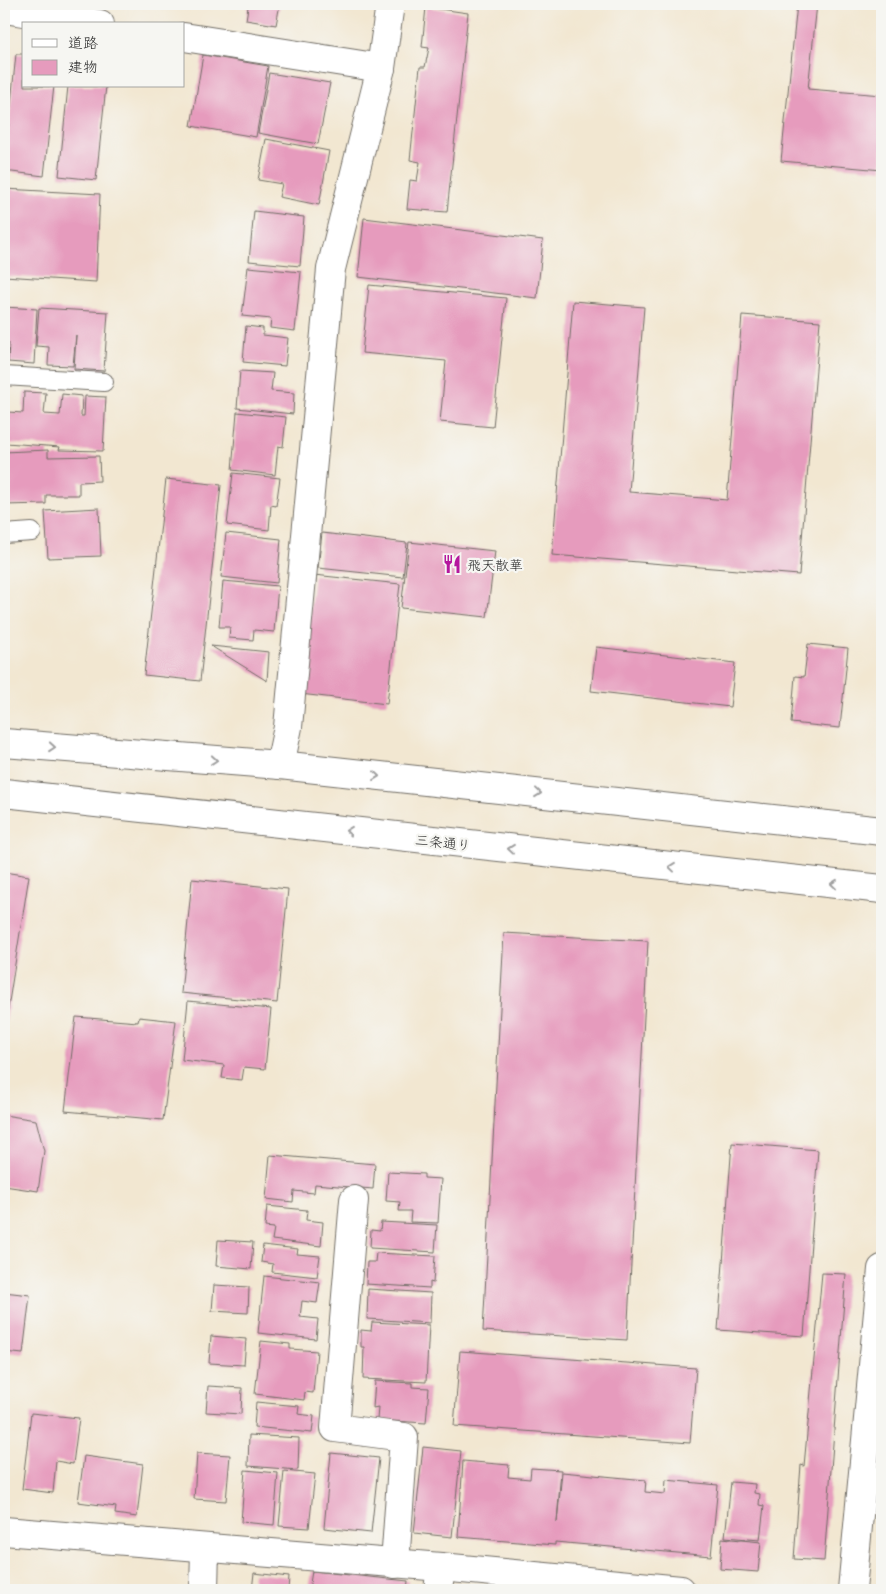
<svg xmlns="http://www.w3.org/2000/svg" width="886" height="1594" font-family="'Playpen Sans','Klee One',sans-serif">
<style>
.building{fill:#e69bbd}
.lines{fill:none;stroke-linecap:round;stroke-linejoin:round}
.service-casing{stroke:#716d65;stroke-width:20}
.minor-casing{stroke:#716d65;stroke-width:30}
.tertiary-casing{stroke:#716d65;stroke-width:30}
.primary-casing{stroke:#716d65;stroke-width:30}
.service{stroke:#fff;stroke-width:18}
.minor{stroke:#fff;stroke-width:28}
.tertiary{stroke:#fff;stroke-width:28}
.primary{stroke:#fff;stroke-width:28}
.oneway{stroke:#a0a0a0}
.labels{text-anchor:middle;dominant-baseline:central;stroke-width:4.5;stroke-linejoin:round;paint-order:stroke}
.poi-label{font-size:14px;fill:#2b2b2b;stroke:#f6f6f2;text-anchor:start}
.street-label{font-size:14px;fill:#2b2b2b;stroke:#f6f6f2}
</style>
<rect width="100%" height="100%" fill="#f6f6f2"/>
<filter id="ink" filterUnits="userSpaceOnUse"><feTurbulence type="fractalNoise" baseFrequency=".02" numOctaves="2"/><feDisplacementMap in="SourceGraphic" scale="10" xChannelSelector="R" yChannelSelector="G"/><feConvolveMatrix kernelMatrix="1 2 1 2 8 2 1 2 1" color-interpolation-filters="sRGB"/></filter>
<filter id="wash" filterUnits="userSpaceOnUse"><feTurbulence type="fractalNoise" baseFrequency=".0096" numOctaves="4" result="noise"/><feDisplacementMap in="SourceGraphic" scale="20" xChannelSelector="R" yChannelSelector="G"/><feGaussianBlur stdDeviation="1.12" result="paint"/><feColorMatrix in="noise" values="0 0 0 0 0 0 0 0 0 0 0 0 0 0 0 0 0 1.4 0 .05"/><feComposite in="paint" operator="in"/></filter>
<g filter="url(#wash)">
<rect width="100%" height="100%" fill="#f2e7d1"/>
<g id="blocks">
<g class="building">
<path d="M238 4H280L276 25 246 20 248 7Z"/>
<path d="M797 4H817L808 89 882 95V170L781 161Z"/>
<path d="M426 7 468 13 447 212 407 209 410 180 417 181 420 162 410 160 420 67H425L429 48 422 47Z"/>
<path d="M16 54H24V86H54L44 176 4 171Z"/>
<path d="M203 55 268 66 256 137 191 126Z"/>
<path d="M269 73 330 83 318 144 258 133Z"/>
<path d="M68 86H106L96 180 59 176Z"/>
<path d="M266 139 329 151 319 205 279 197 282 184 258 180Z"/>
<path d="M4 189 100 194 96 282 4 276Z"/>
<path d="M254 211 304 217 300 266 249 261Z"/>
<path d="M364 218 543 240 537 298 358 277Z"/>
<path d="M248 267 301 272 295 331 270 328 271 319 242 316Z"/>
<path d="M369 285 506 298 493 427 440 422 446 361 362 353Z"/>
<path d="M573 301 644 307 629 492 727 500 742 315 820 321 799 575 552 555Z"/>
<path d="M4 307 37 309 34 364 8 362 9 343H4Z"/>
<path d="M39 308 108 312 104 371 74 369 76 335 73 366 48 365 49 347 36 346Z"/>
<path d="M246 326 263 328V335L288 338 285 366 243 362Z"/>
<path d="M240 371 273 373 271 391 294 393 293 414 237 408Z"/>
<path d="M24 392 46 393 44 414 60 415 62 394 82 396 81 416H84L85 396 106 397 103 451 59 450 60 447 6 443 8 412 23 413Z"/>
<path d="M237 412 286 417 283 447 278 446 275 475 232 470Z"/>
<path d="M48 450V457L99 456 100 481 79 482V495H46V504L4 505V452Z"/>
<path d="M233 473 280 478 276 506 271 505 269 530 227 525Z"/>
<path d="M166 479 221 485 200 681 144 675Z"/>
<path d="M99 508 101 556 48 558 45 511Z"/>
<path d="M226 533 281 539 277 583 221 577Z"/>
<path d="M322 533 407 543 403 577 318 568Z"/>
<path d="M409 542 495 551 487 617 401 608Z"/>
<path d="M314 575 400 584 387 704 300 694Z"/>
<path d="M223 581 278 586 274 632 254 630 253 640 229 638 230 627H219Z"/>
<path d="M808 644 848 648 840 728 791 723 795 676 804 677Z"/>
<path d="M211 646 269 652 267 681Z"/>
<path d="M596 647 735 663 730 707 591 691Z"/>
<path d="M4 872 29 876 5 1027H4Z"/>
<path d="M192 879 288 889 277 1003 181 993Z"/>
<path d="M504 933 648 941 627 1340 483 1331Z"/>
<path d="M188 1001 271 1009 265 1069 244 1067 242 1080 222 1078 224 1065 182 1060Z"/>
<path d="M76 1017 138 1022 139 1017 176 1021 163 1120 65 1111Z"/>
<path d="M4 1115 36 1120 44 1151 38 1191 4 1186Z"/>
<path d="M732 1143 818 1150 804 1336 718 1330Z"/>
<path d="M270 1155 375 1164 373 1189 315 1184 314 1193 294 1191 293 1202 266 1199Z"/>
<path d="M388 1172 424 1174V1178L441 1179 438 1223 410 1222 411 1211H399L400 1202 386 1201Z"/>
<path d="M267 1206 307 1210 306 1220 323 1222 321 1246 272 1240 274 1228 265 1227Z"/>
<path d="M381 1222 437 1225 435 1252 370 1248 371 1230 380 1231Z"/>
<path d="M218 1240 253 1242 251 1269 216 1266Z"/>
<path d="M263 1245 298 1249 297 1254 320 1256 317 1277 272 1272 273 1264 261 1262Z"/>
<path d="M376 1253 435 1256 433 1283 430 1282V1288L366 1284 367 1262H375Z"/>
<path d="M822 1273 846 1274 824 1561 794 1559 801 1465 804 1466Z"/>
<path d="M264 1276 320 1282 317 1303 302 1301 300 1317 318 1319 316 1339 258 1333Z"/>
<path d="M214 1285 249 1287 248 1313 212 1311Z"/>
<path d="M368 1289 431 1293 430 1323 367 1319Z"/>
<path d="M4 1292 30 1295 23 1354 4 1352Z"/>
<path d="M372 1322 429 1325 426 1382 363 1379 364 1347H361V1330L371 1331Z"/>
<path d="M211 1336 246 1339 244 1365 209 1363Z"/>
<path d="M261 1341 290 1344V1349L317 1351 313 1393 305 1392 304 1400 255 1394Z"/>
<path d="M460 1351 696 1368 690 1443 454 1426Z"/>
<path d="M375 1381 412 1383V1387L429 1388 426 1423 377 1420 378 1407 373 1408Z"/>
<path d="M208 1386 242 1388 241 1414 206 1412Z"/>
<path d="M256 1402 299 1406 298 1414 314 1416 312 1433 254 1427Z"/>
<path d="M31 1413 79 1418 73 1464 56 1461 53 1493 22 1489Z"/>
<path d="M249 1435 299 1438 298 1470 248 1466Z"/>
<path d="M423 1447 461 1451 452 1537 414 1533Z"/>
<path d="M197 1453 230 1455 226 1501 194 1499Z"/>
<path d="M331 1453 379 1458 371 1533 324 1528Z"/>
<path d="M84 1456 143 1464 137 1517 115 1514 116 1507 78 1502Z"/>
<path d="M463 1461 509 1465 508 1477 530 1479 531 1468 561 1470 557 1522 562 1472 646 1480 645 1492 665 1494 666 1480 718 1485 711 1556 555 1542V1545L458 1537Z"/>
<path d="M245 1470 278 1473 274 1525 241 1522Z"/>
<path d="M284 1471 315 1474 309 1528 279 1526Z"/>
<path d="M731 1482 755 1484 754 1493 760 1494 759 1505 764 1506 760 1540 725 1537Z"/>
<path d="M722 1538 761 1542 758 1572 720 1569Z"/>
<path d="M312 1571 408 1581 407 1590H309Z"/>
<path d="M254 1573 289 1577 288 1590H252Z"/>
<path d="M64 1586 100 1589V1590H64Z"/>
</g>
</g>
</g>
<g filter="url(#ink)">
<use href="#blocks" fill-opacity="0" stroke="#716d65" stroke-width="1"/>
<g class="lines">
<g class="service-casing">
<g id="service">
<path d="M4 376 104 382"/>
<path d="M4 534 32 532"/>
</g>
</g>
<g class="minor-casing">
<g id="minor">
<path d="M4 9 100 24"/>
<path d="M184 37 381 68"/>
<path d="M280 765 288 727 331 269 381 68 390 4"/>
<path d="M354 1200 335 1428 404 1437 395 1564"/>
<path d="M4 1531 441 1567 681 1590"/>
<path d="M204 1590 205 1549"/>
<path d="M852 1590 882 1269"/>
</g>
</g>
<g class="tertiary-casing">
<path id="tertiary" d="M438 1590 441 1567"/>
</g>
<g class="primary-casing">
<g id="primary">
<path d="M4 743 280 765 882 831"/>
<path d="M4 793 882 889"/>
</g>
</g>
<use href="#service" class="service"/>
<use href="#minor" class="minor"/>
<use href="#tertiary" class="tertiary"/>
<use href="#primary" class="primary"/>
</g>
<defs><path id="oneway-chevron" d="M-2-3.5L2.5 0L-2 3.5" fill="none" stroke-width="1.6" stroke-linecap="round" stroke-linejoin="round" transform="scale(1.25)"/></defs>
<g class="oneway">
<use href="#oneway-chevron" transform="translate(52 747) rotate(5)"/>
<use href="#oneway-chevron" transform="translate(214 760) rotate(5)"/>
<use href="#oneway-chevron" transform="translate(376 776) rotate(6)"/>
<use href="#oneway-chevron" transform="translate(538 793) rotate(6)"/>
<use href="#oneway-chevron" transform="translate(349 831) rotate(-174)"/>
<use href="#oneway-chevron" transform="translate(511 849) rotate(-174)"/>
<use href="#oneway-chevron" transform="translate(672 867) rotate(-174)"/>
<use href="#oneway-chevron" transform="translate(834 884) rotate(-174)"/>
</g>
</g>
<defs>
<g id="restaurant-bare" transform="scale(1.5)"><path d="M-5-6h1v4h1v-4h1v4h1v-4h1v5L-1.5 .5V6h-2V.5L-5-1ZM5-6V6H3V1.5H1.5Q1.5-4 5-6Z" fill="#b5179e" stroke="#f6f6f2" stroke-width="2.5" paint-order="stroke"/></g>
</defs>
<g fill-rule="evenodd">
<use href="#restaurant-bare" x="452" y="564"/>
</g>
<g class="labels">
<g class="poi-label">
<text x="467" y="564">飛天散華</text>
</g>
<g class="street-label">
<text transform="translate(443 842) rotate(6)">三条通り</text>
</g>
</g>
<rect width="886" height="1594" fill="none" stroke="#f6f6f2" stroke-width="20"/>
<rect x="22" y="22" width="162" height="65" fill="#f6f6f2" stroke="#a5a5a2"/>
<rect x="32" y="39" width="25" height="8" fill="#ffffff" stroke="#a5a5a2"/>
<text x="68" y="48" font-size="15" fill="#2b2b2b">道路</text>
<rect x="32" y="60" width="25" height="15" fill="#e69bbd" stroke="#a5a5a2"/>
<text x="68" y="72" font-size="15" fill="#2b2b2b">建物</text>
</svg>
